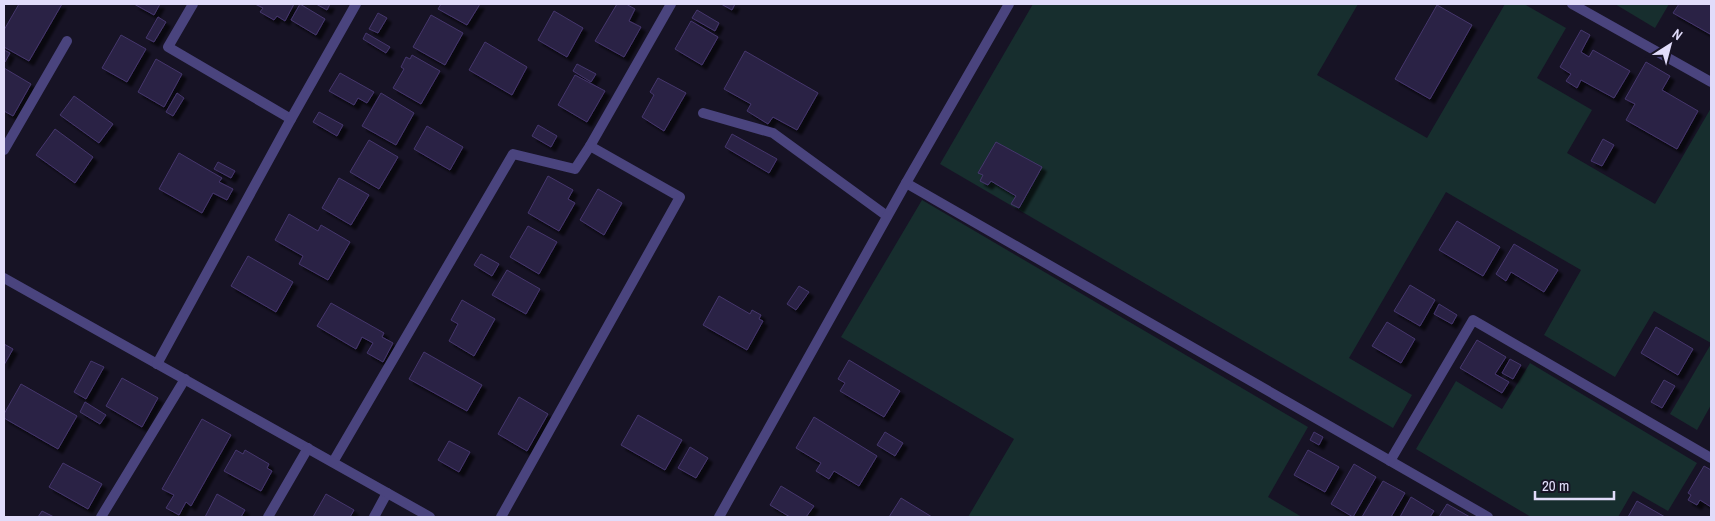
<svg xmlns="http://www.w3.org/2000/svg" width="1715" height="521" font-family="'Archivo Narrow',sans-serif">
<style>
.green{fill:#172e2e}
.building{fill:#2b2144;stroke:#45376d;filter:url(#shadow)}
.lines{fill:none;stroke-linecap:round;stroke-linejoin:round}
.lane{stroke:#4a447e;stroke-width:10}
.street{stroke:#4a447e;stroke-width:10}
</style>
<defs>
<filter id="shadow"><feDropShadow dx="4.5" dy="4.5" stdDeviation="1" flood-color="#0009"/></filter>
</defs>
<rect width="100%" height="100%" fill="#171325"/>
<g class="green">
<path d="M1033 4H1358L1317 75 1427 138 1505 4H1524L1566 28 1537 78 1592 110 1567 153 1655 204 1711 108V343L1654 311 1615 377 1544 335 1581 270 1446 192 1349 358 1412 395 1393 428 940 164Z"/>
<path d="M1615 4H1669L1655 28Z"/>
<path d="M922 200 1308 427 1268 497 1302 517H968L1014 439 841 337Z"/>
<path d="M1711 344V405L1697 430 1670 414Z"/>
<path d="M1530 363 1697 463 1668 511 1633 491 1618 517H1531L1416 449 1456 381 1502 409Z"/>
</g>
<g class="building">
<path d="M19 4H62L29 61 4 47V30Z"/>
<path d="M134 4H160L154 15Z"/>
<path d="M255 4H294L285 21 277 16 274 20 260 12 263 8Z"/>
<path d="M300 4 325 19 316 35 291 20Z"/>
<path d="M316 4H330L327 10Z"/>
<path d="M441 4H480L467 25 438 9Z"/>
<path d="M617 4H626L635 9 629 21 641 27 624 57 595 41Z"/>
<path d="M721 4H735L732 10Z"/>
<path d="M1679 4H1711V32L1710 34 1673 13Z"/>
<path d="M1437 5 1472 25 1430 99 1395 79Z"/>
<path d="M697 10 719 23 715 31 692 18Z"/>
<path d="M554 11 583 28 567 57 538 40Z"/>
<path d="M378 13 387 18 378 33 369 29Z"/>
<path d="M431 15 463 33 445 65 413 47Z"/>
<path d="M158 17 166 22 154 42 146 38Z"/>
<path d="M691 21 718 37 702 65 675 49Z"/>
<path d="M1581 30 1590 35 1581 52 1589 57 1593 50 1630 71 1614 98 1581 80 1577 88 1566 81 1571 74 1560 67Z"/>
<path d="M366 33 390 47 386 53 363 39Z"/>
<path d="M121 35 146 49 127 82 102 68Z"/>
<path d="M485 42 527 67 512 95 469 70Z"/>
<path d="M4 50 10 53 5 62 4 61Z"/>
<path d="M745 51 818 93 797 130 773 117 768 124 747 111 751 104 724 89Z"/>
<path d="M412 55 440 71 421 104 393 88 404 69 401 67 406 57 410 59Z"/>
<path d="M156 59 182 74 164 107 138 92Z"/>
<path d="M1646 62 1670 76 1662 90 1698 111 1677 149 1626 120 1635 104 1625 99Z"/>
<path d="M577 64 596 74 591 82 573 71Z"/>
<path d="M4 68 31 84 13 116 4 111Z"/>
<path d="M340 73 374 92 367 103 358 98 354 105 329 91Z"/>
<path d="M575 75 605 91 587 122 558 105Z"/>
<path d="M658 78 686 93 664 131 642 117 654 95 650 92Z"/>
<path d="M177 93 184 98 173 116 166 112Z"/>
<path d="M381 93 414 113 396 145 362 126Z"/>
<path d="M74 96 113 124 99 143 60 115Z"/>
<path d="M319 112 343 125 337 136 313 122Z"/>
<path d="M538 125 557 136 551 147 532 136Z"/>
<path d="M427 126 463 147 450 170 414 149Z"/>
<path d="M55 129 93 157 75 183 36 155Z"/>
<path d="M732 134 777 159 769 173 725 147Z"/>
<path d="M1603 139 1614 145 1602 166 1591 161Z"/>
<path d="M369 140 398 157 379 189 350 172Z"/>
<path d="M996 142 1042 167 1019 208 1011 204 1016 196 991 181 988 185 980 181 983 175 978 173Z"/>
<path d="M179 153 222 178 219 182 233 189 227 200 213 193 202 213 159 189Z"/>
<path d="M218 162 235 171 231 178 214 169Z"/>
<path d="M548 176 573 190 568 199 575 203 559 231 528 213Z"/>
<path d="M339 178 369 195 351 225 322 208Z"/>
<path d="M598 189 622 203 604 235 580 220Z"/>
<path d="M289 214 318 231 321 225 350 242 328 280 299 264 303 256 275 240Z"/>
<path d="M1457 221 1500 247 1483 276 1439 250Z"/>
<path d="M528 226 557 242 539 274 510 257Z"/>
<path d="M1514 244 1558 270 1544 292 1511 272 1506 281 1496 274Z"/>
<path d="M481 254 499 264 492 276 474 265Z"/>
<path d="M248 256 293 282 276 312 231 286Z"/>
<path d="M507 270 540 289 526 314 492 295Z"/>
<path d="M1410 285 1435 300 1420 326 1394 311Z"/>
<path d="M799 286 809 292 796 310 787 304Z"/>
<path d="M719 296 750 314 752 310 761 315 759 319 763 321 747 350 703 325Z"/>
<path d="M462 300 495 319 474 356 449 341 458 324 451 320Z"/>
<path d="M331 303 384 333 382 337 393 343 383 362 367 353 373 343 362 337 356 349 317 326Z"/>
<path d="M1439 304 1457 315 1452 324 1434 314Z"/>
<path d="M1387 322 1415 339 1401 363 1372 346Z"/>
<path d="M1656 327 1693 349 1678 375 1641 353Z"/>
<path d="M1477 340 1506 357 1495 374 1509 382 1502 393 1460 368Z"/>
<path d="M4 344 13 349 4 365Z"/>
<path d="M424 352 482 385 467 411 409 379Z"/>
<path d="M1510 359 1521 365 1513 379 1502 373Z"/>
<path d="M849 360 900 391 884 417 840 391 845 383 838 379Z"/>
<path d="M91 361 104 367 86 399 74 392Z"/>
<path d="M122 378 158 398 142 427 106 406Z"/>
<path d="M1664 380 1675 386 1662 408 1651 402Z"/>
<path d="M21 384 77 416 58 449 4 418V414Z"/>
<path d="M519 397 548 414 527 451 498 434Z"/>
<path d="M85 402 106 415 100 424 80 412Z"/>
<path d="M638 415 682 440 665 470 621 445Z"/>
<path d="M814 417 877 456 859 486 834 471 829 479 816 471 821 463 796 448Z"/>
<path d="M202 419 231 435 191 506 186 502 179 515 166 508 174 495 162 489Z"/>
<path d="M885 432 903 443 895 456 877 445Z"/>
<path d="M1314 432 1323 437 1319 445 1310 440Z"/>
<path d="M449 441 470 452 459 472 438 460Z"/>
<path d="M690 447 708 458 696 478 678 468Z"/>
<path d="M236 450 243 454 245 450 269 464 267 468 272 471 261 491 224 471Z"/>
<path d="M1308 450 1339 467 1325 492 1294 475Z"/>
<path d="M63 463 102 484 88 509 49 487Z"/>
<path d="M1354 464 1376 477 1353 517 1331 504Z"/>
<path d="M1704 466 1711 470V507L1700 500 1697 505 1688 500 1691 495 1688 493Z"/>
<path d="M1383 481 1405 493 1391 517H1362Z"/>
<path d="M781 486 814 506 806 517H790L770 505Z"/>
<path d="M217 494 245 510 241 517H205Z"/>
<path d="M326 494 354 510 350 517H313Z"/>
<path d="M1411 497 1434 511 1430 517H1400Z"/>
<path d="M901 498 932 517H889Z"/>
<path d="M1637 501 1665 517H1628Z"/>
<path d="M1447 504 1470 517H1439Z"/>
<path d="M42 511 54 517H38Z"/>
</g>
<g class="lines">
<g class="lane">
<path d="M703 113 773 133 887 216"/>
<path d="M4 150 67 41"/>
<path d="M333 462 513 154 575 169 590 146"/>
<path d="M374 517 387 493"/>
</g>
<g class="street">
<path d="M193 4 168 47 291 119"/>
<path d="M1572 4 1711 82"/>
<path d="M906 183 1488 517"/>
<path d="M4 278 430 517"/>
<path d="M157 364 291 119 356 4"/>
<path d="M1390 461 1473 320 1711 458"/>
<path d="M101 517 185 379"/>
<path d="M268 517 308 448"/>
<path d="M501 517 680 197 590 146 671 4"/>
<path d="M719 517 906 183 1009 4"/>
</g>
</g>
<rect width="1715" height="521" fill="none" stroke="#e1dcfa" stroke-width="10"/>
<g transform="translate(1670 45) rotate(36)" stroke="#171325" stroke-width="4" paint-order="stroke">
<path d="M0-4L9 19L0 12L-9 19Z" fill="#e1dcfa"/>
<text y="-8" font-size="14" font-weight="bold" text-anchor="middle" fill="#e1dcfa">N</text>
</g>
<path d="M1535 491v8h79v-8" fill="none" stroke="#e1dcfa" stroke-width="2.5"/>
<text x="1542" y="491" font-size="15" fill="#e1dcfa" stroke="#171325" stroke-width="4" paint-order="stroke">20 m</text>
</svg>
